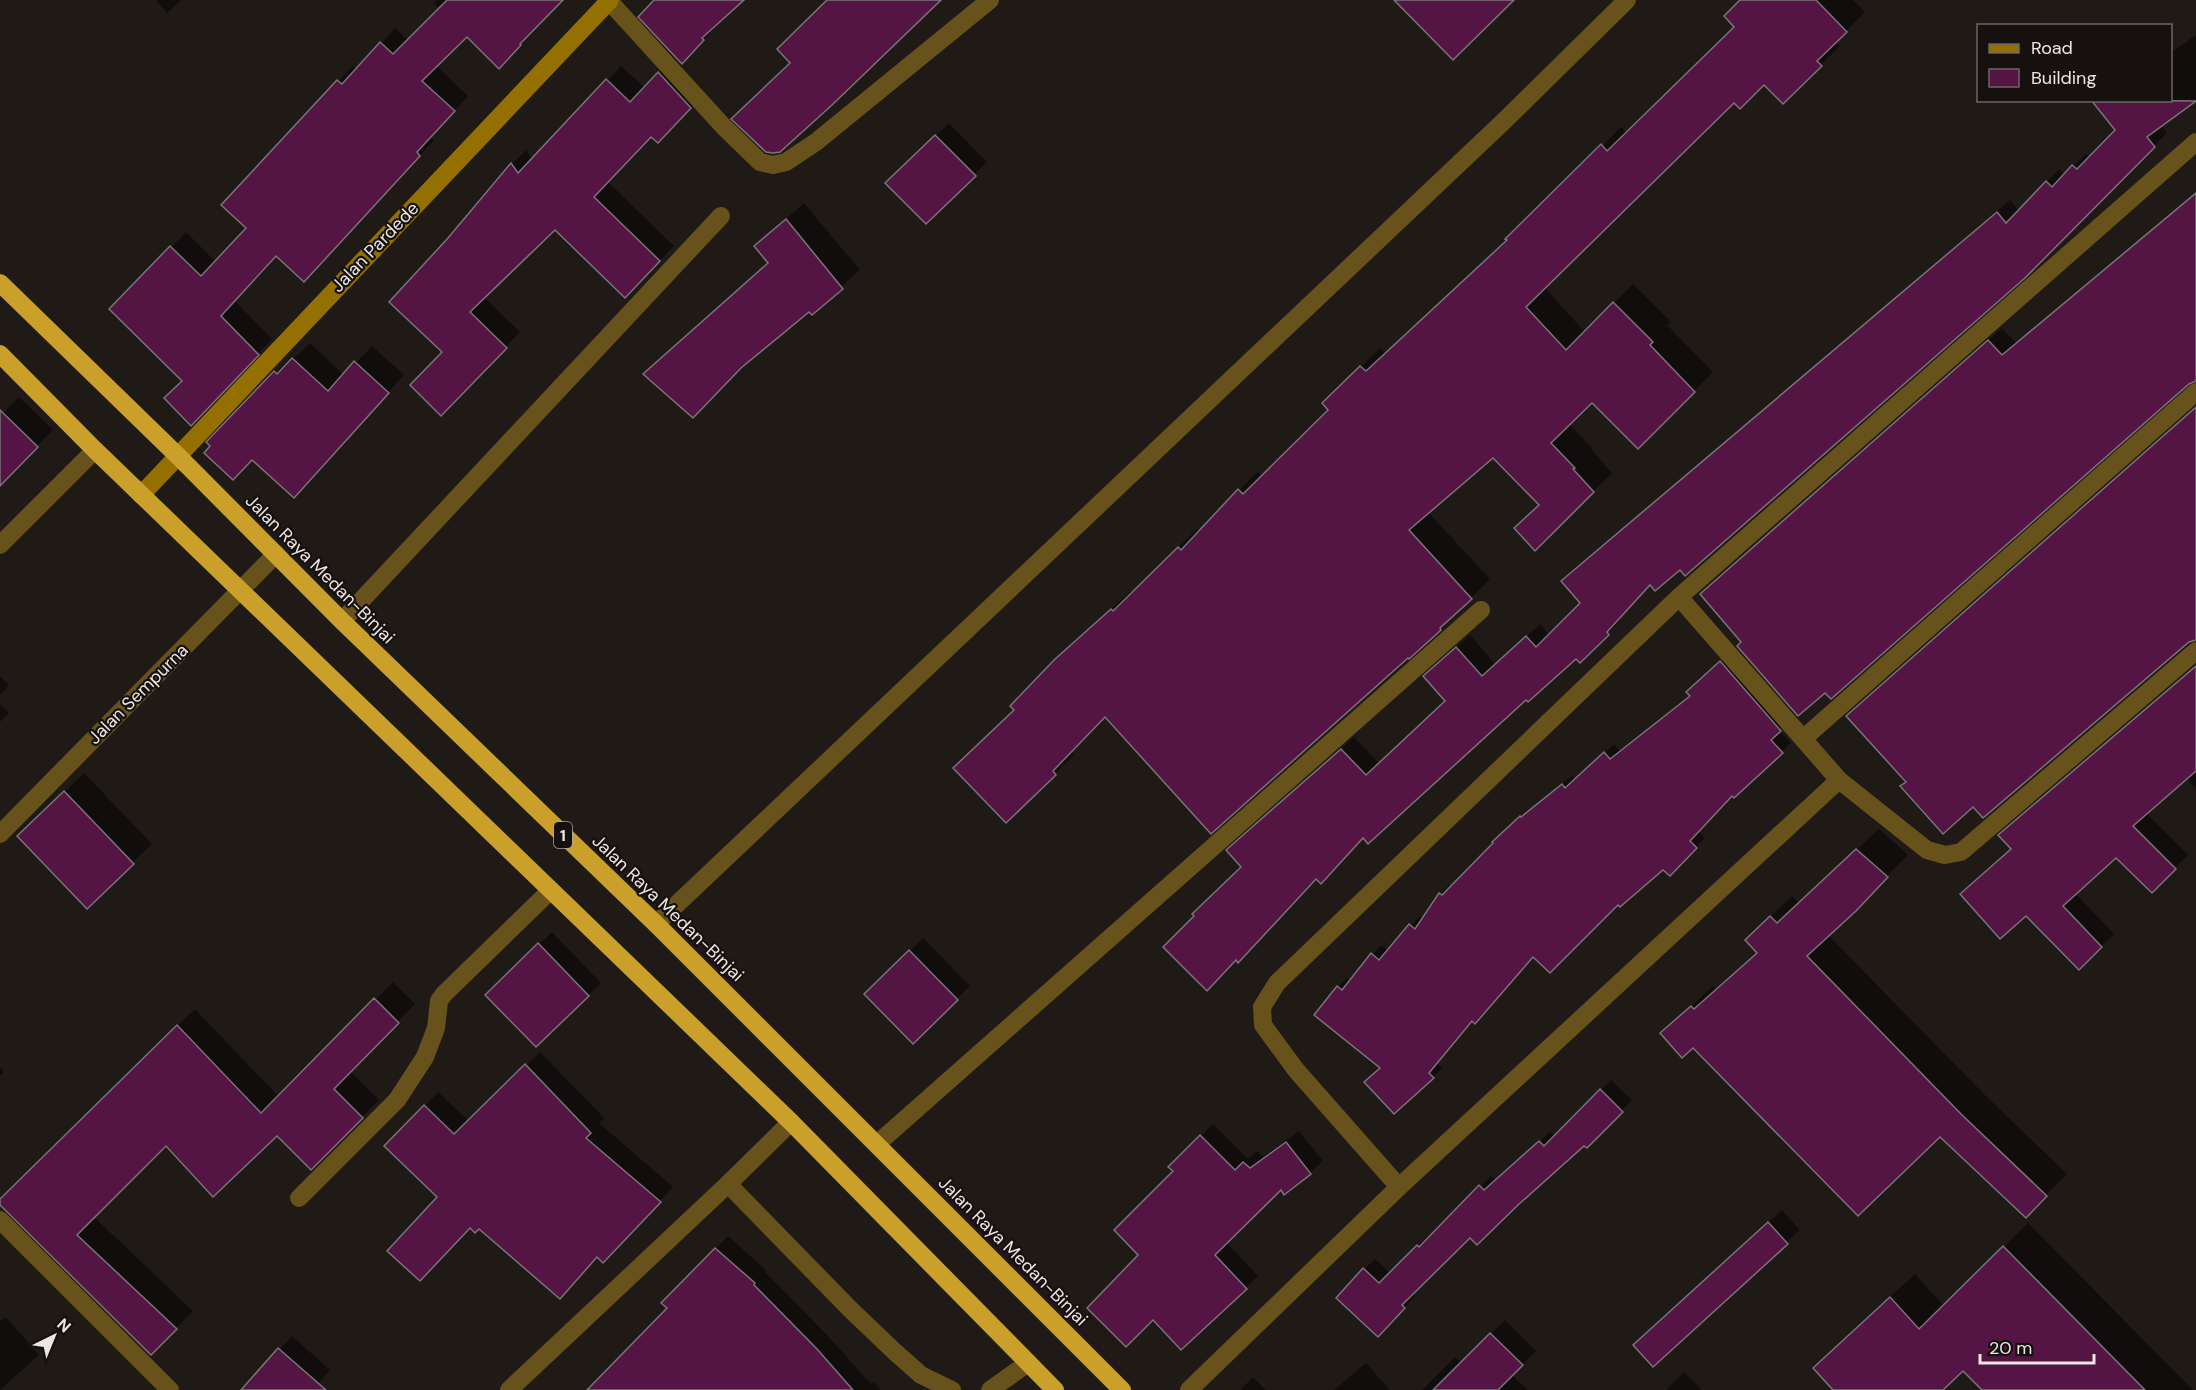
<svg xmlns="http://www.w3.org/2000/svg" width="2196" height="1390" font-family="'DM Sans',sans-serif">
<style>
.shadow{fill:#0007}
.building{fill:#541544;stroke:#7a7478;stroke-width:1.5}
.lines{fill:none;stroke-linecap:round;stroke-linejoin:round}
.lane{stroke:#67521c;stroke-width:18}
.street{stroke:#67521c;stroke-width:18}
.secondary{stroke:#937001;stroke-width:18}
.highway{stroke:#ca9f2a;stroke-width:18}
.labels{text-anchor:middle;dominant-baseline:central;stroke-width:4.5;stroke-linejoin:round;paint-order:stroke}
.shield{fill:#16110e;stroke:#aaa6a4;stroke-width:1.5}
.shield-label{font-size:16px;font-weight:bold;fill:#eae6e4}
.street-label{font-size:18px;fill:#eae6e4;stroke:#16110e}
</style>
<rect width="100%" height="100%" fill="#201a17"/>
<g class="shadow">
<path d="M156 0H181L167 13Z"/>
<path d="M437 0H560L514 52 467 35 436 65 468 96 430 137 434 140 319 265 277 254 234 300 272 339 205 409 184 381 111 309 186 232 216 262 248 228 224 205 353 66 357 70 395 28 408 40 440 9 434 3Z"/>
<path d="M657 0H741L715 24 717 26 682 62Z"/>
<path d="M1742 0H1853L1865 12 1835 42 1840 46 1783 102 1764 83 1734 101 1544 287 1585 332 1633 284 1671 322 1667 325 1713 372 1638 447 1592 400 1569 424 1592 448 1591 449 1612 473 1535 549 1541 504 1493 456 1428 512 1490 579 1440 629 1409 657 1105 716 1071 751 1074 755 1006 821 1016 710 1075 641 1131 591 1132 593 1197 529 1200 532 1257 472 1263 476 1330 410 1324 403 1380 348 1385 354 1508 240 1621 127 1627 133 1736 26Z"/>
<path d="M2196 35V99L2161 125 2167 133 2024 277 1680 568 1651 583 1618 619 1620 621 1580 661 1576 657 1526 698 1317 878 1243 867 1241 838 1354 737 1380 764 1447 701 1438 663 1470 635 1496 665 1540 624 1550 636 1583 603 1576 569 2010 200 2019 211 2059 169 2065 175 2086 154 2090 158 2117 130 2113 100H2170V53Z"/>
<path d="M674 59 705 93 672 127 652 136 608 182 674 246 640 281 555 228 484 297 520 332 441 413 450 239 512 164 526 150 533 160 621 66 645 88Z"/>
<path d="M949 123 987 162 926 222 888 183Z"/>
<path d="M2196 193V380L2194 379 1825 691 1743 642 1702 594 1715 581 2002 328 2016 343Z"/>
<path d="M804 203 860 270 812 313 809 310 645 374 769 262 756 246Z"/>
<path d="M310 343 344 375 372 346 404 375 310 479 212 446 209 442 292 356 294 358Z"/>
<path d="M19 397 53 430 12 471 0 479V416Z"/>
<path d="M1730 653 1789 721 1779 730 1791 743 1733 795 1698 831 1705 838 1670 874 1663 868 1618 903 1533 955 1473 1020 1437 1063 1442 1068 1433 1077 1382 1068 1338 987 1347 978 1351 981 1381 945 1389 951 1420 916 1423 920 1440 894 1449 885 1452 887 1503 833 1530 808 1531 809 1572 776 1575 780 1614 744 1620 751 1691 695 1698 683Z"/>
<path d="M2196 666V789L2186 778 2146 813 2188 855 2152 891 2117 855 2075 893 2114 934 2079 968 2013 849V822Z"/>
<path d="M0 676 9 685 0 695Z"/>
<path d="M0 704 9 713 0 722Z"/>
<path d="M84 773 152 844 87 907 38 817Z"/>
<path d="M1879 829 1908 855 1828 935 1984 1094 2067 1174 2026 1216 1940 1135 1662 1033 1713 986 1716 989 1758 952 1768 919 1792 896 1799 903Z"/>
<path d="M552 932 601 983 536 1045 487 995Z"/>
<path d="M923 938 970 986 913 1042 866 995Z"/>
<path d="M393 982 415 1004 350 1071 379 1100 311 1168 277 1134 166 1144 93 1216 193 1311 151 1353 0 1203 130 1071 195 1009 279 1097Z"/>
<path d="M540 1052 604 1118 599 1123 673 1187 617 1247 597 1256 479 1227 439 1197 425 1106 438 1092 469 1121Z"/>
<path d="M0 1067 4 1072 0 1076Z"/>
<path d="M1611 1080 1632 1100 1587 1146 1585 1144 1470 1236 1412 1293 1415 1296 1388 1325 1364 1269 1375 1259 1390 1273 1428 1236 1430 1238 1491 1176 1495 1180 1550 1132 1555 1137Z"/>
<path d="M1213 1124 1248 1159 1257 1151 1263 1157 1299 1131 1323 1161 1310 1173 1281 1188 1226 1242 1258 1276 1246 1288 1140 1255 1175 1171 1170 1167Z"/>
<path d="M1782 1210 1800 1230 1653 1365 1635 1345Z"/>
<path d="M2028 1223 2193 1390H1984L1963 1369 1941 1390H1835L1839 1344 1915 1274 1944 1306Z"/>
<path d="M728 1236 766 1270 765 1272 829 1337 871 1384 874 1382 881 1390H608L669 1308 663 1303Z"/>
<path d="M6 1317 39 1355 0 1390V1321Z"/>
<path d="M1505 1320 1536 1351 1512 1375 1528 1390H1422L1455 1357 1462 1363Z"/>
<path d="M292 1336 330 1370 312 1390H243Z"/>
<path d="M1366 1363 1390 1390H1334Z"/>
<path d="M1684 1372 1702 1390H1666Z"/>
<path d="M1253 1377 1266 1390H1240Z"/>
</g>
<g class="building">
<path d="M447 0H563L520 44 521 45 499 69 467 37 422 81 455 111 417 152 420 156 304 282 276 256 221 316 259 355 191 426 164 398 182 381 109 309 170 246 201 276 246 228 221 205 337 80 342 84 380 42 393 54Z"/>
<path d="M654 0H744L702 38 704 40 682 64 638 17Z"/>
<path d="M827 0H941L832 105 780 152 773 153 766 152 731 119 790 63 777 49Z"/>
<path d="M1394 0H1514L1453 60Z"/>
<path d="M1740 0H1816L1847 32 1817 61 1822 66 1783 104 1764 85 1740 109 1734 103 1526 307 1566 350 1613 302 1653 342 1650 345 1695 392 1638 449 1592 403 1551 443 1575 468 1573 469 1594 492 1535 551 1514 528 1539 505 1493 458 1409 530 1472 599 1440 628 1441 630 1409 659 1408 658 1211 834 1105 717 1053 771 1056 775 1006 823 953 768 1014 710 1010 706 1054 660 1111 609 1113 611 1178 547 1181 550 1238 489 1243 494 1328 410 1322 403 1360 366 1366 371 1507 240 1505 239 1601 144 1607 151 1734 27 1724 16Z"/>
<path d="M658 72 691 108 658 143 651 137 594 197 660 261 625 298 555 230 470 312 507 348 441 416 410 385 442 352 389 302 448 238 511 163 518 173 606 79 630 102Z"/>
<path d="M2091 100 2196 101 2147 137 2155 147 2025 278 1685 576 1680 570 1655 591 1650 585 1607 632 1609 635 1580 663 1576 659 1528 702 1526 700 1368 844 1363 838 1321 884 1316 879 1238 963 1236 960 1207 991 1163 947 1194 916 1192 914 1241 867 1226 850 1341 749 1366 775 1445 701 1423 676 1456 647 1482 676 1526 636 1536 647 1580 603 1561 581 1997 212 2006 223 2046 181 2052 187 2072 165 2077 169 2115 130Z"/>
<path d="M935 135 976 176 926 224 885 183Z"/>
<path d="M2196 193V381L2189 384 1831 699 1825 693 1798 716 1737 646 1741 642 1700 594 1988 340 2002 355Z"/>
<path d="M786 219 843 289 812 315 809 312 741 368 693 418 643 374 768 263 754 246Z"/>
<path d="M292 358 328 391 354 361 389 393 294 498 252 460 233 480 204 453 210 446 206 442 274 371 277 374Z"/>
<path d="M2196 407V640L2189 642 1983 818 1973 807 1943 834 1900 786 1906 782 1846 716Z"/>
<path d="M0 410 38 447 0 486Z"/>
<path d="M1720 661 1781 731 1771 740 1783 753 1734 798 1732 796 1690 841 1697 848 1670 876 1663 870 1620 907 1618 905 1550 973 1533 957 1475 1024 1472 1021 1429 1073 1434 1078 1394 1114 1364 1082 1380 1068 1314 1015 1337 986 1342 990 1371 953 1379 960 1409 924 1415 929 1439 893 1442 895 1493 843 1492 842 1520 816 1521 817 1562 784 1565 788 1604 752 1610 759 1690 696 1686 692Z"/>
<path d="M2196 666V771L2133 826 2176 869 2152 893 2116 858 2063 906 2102 947 2079 970 2026 916 2000 939 1960 894 2011 849 1998 835Z"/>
<path d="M64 791 134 864 87 909 17 836Z"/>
<path d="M1856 849 1888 877 1856 911 1807 956 1962 1115 2047 1196 2026 1218 1940 1137 1858 1216 1693 1048 1682 1058 1660 1033 1691 1006 1694 1009 1757 953 1745 940 1770 916 1777 923Z"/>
<path d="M538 943 589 996 536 1047 485 995Z"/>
<path d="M909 950 958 1000 913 1044 864 994Z"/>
<path d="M374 998 399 1023 334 1089 363 1118 311 1170 277 1136 213 1197 166 1146 77 1235 177 1329 151 1355 0 1205V1199L177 1025 261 1113Z"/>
<path d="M525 1064 591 1133 586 1138 661 1202 603 1263 597 1257 560 1299 479 1229 475 1233 470 1228 420 1281 387 1251 437 1197 384 1146 424 1105 454 1134Z"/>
<path d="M1600 1089 1623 1112 1587 1148 1584 1146 1518 1205 1477 1245 1470 1238 1402 1305 1405 1308 1378 1337 1336 1298 1363 1268 1379 1283 1417 1245 1419 1247 1479 1185 1484 1190 1539 1141 1544 1146Z"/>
<path d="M1200 1135 1235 1170 1243 1162 1250 1168 1286 1142 1311 1174 1284 1195 1281 1190 1215 1255 1247 1289 1181 1350 1153 1320 1126 1347 1087 1308 1138 1255 1114 1230 1173 1171 1168 1167Z"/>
<path d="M1768 1222 1788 1244 1653 1367 1633 1345Z"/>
<path d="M2003 1246 2145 1390H1982L1963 1371 1943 1390H1833L1813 1368 1890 1297 1919 1329Z"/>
<path d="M715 1248 755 1283 754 1285 817 1349 853 1390H587L667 1308 661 1303Z"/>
<path d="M1490 1333 1523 1365 1498 1390H1433Z"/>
<path d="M278 1348 326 1390H241Z"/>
</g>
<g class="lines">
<g class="lane">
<path d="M0 545 95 450"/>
<path d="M342 621 721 216"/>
<path d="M877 1144 1481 610"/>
<path d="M728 1184 850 1309 895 1352 921 1375 952 1390"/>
<path d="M299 1198 397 1100 425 1057 436 1028 439 1001 444 994 551 890"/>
<path d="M509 1390 728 1184 791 1122"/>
<path d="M990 1390 1028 1363"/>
</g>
<g class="street">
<path d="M609 1 723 126 760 162 773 165 786 162 816 142 990 0"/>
<path d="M1679 597 1839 780 1927 850 1945 855 1961 852 2196 651"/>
<path d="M1804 738 2196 392"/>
<path d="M0 834 276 554"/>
<path d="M656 924 1503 122 1627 0"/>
<path d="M1399 1187 1296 1070 1263 1025 1262 1007 1277 983 1679 597 2196 142"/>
<path d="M0 1220 170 1390"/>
<path d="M1189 1390 1399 1187 1839 780"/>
</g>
<path class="secondary" d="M141 495 610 0"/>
<g class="highway">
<path d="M0 283 178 456 342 621 656 924 1122 1390"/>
<path d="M0 354 95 450 791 1122 1055 1390"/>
</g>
</g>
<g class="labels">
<rect class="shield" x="554" y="822" width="18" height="26" rx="4.5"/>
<g class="shield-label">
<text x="563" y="835">1</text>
</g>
<g class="street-label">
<text transform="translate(375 247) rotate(-46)">Jalan Pardede</text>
<text transform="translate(320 569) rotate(45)">Jalan Raya Medan-Binjai</text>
<text transform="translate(138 694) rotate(-45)">Jalan Sempurna</text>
<text transform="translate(668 908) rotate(44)">Jalan Raya Medan-Binjai</text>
<text transform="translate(1013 1251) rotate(45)">Jalan Raya Medan-Binjai</text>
</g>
</g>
<rect x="1977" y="24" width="195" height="78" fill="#16110e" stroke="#6b6664" stroke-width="1.5"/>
<rect x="1989" y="44" width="30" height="9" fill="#937001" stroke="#6b6664" stroke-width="1.5"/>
<text x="2031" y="54" font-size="18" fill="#eae6e4">Road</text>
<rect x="1989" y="69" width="30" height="18" fill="#541544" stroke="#6b6664" stroke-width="1.5"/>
<text x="2031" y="84" font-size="18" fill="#eae6e4">Building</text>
<g transform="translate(54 1336) rotate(43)" stroke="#16110e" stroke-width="4.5" paint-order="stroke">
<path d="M0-4.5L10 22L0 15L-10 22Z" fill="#eae6e4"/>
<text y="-9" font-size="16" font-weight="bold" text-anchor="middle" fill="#eae6e4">N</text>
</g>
<path d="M1980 1354v9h114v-9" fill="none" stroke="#eae6e4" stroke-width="3"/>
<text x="1989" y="1354" font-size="18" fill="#eae6e4" stroke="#16110e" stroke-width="4.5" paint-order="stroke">20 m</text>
</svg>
